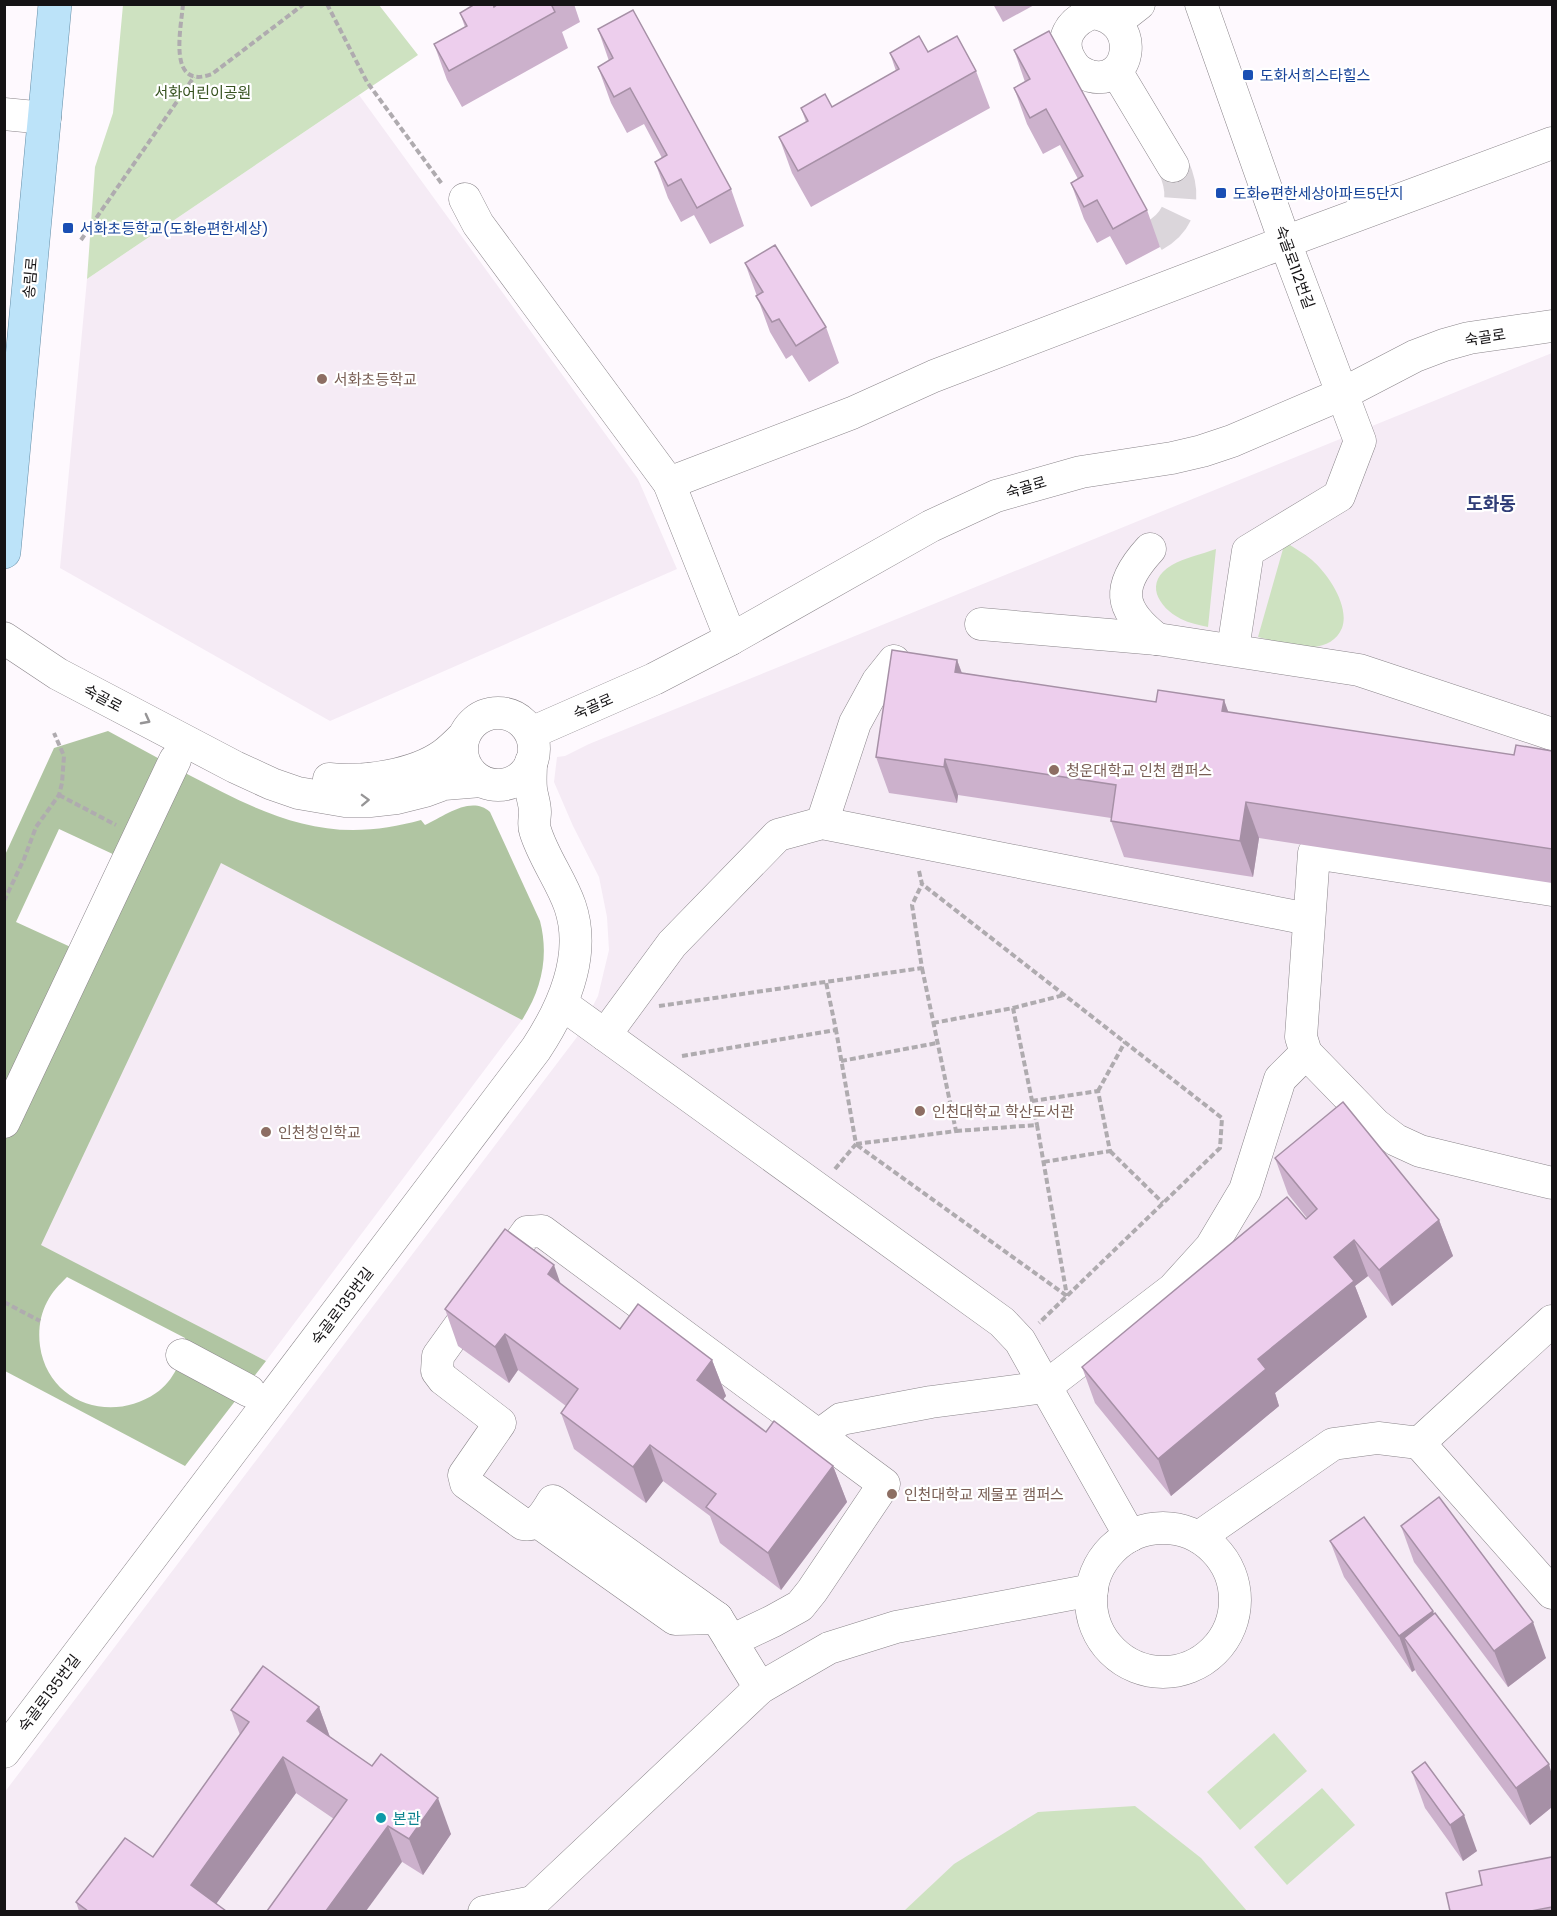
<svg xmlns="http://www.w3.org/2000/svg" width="1557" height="1916" font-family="Poppins,'Noto Sans KR',sans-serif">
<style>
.built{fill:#f5ebf5}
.green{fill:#cee2c1}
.forest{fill:#b0c5a2;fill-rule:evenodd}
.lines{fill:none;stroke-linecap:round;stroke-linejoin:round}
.minor-tunnel{stroke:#dbd6db;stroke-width:32;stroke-dasharray:32 16;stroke-linecap:butt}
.minor-casing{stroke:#8a858a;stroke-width:33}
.major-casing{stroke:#658ea7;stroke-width:34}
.path{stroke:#afabaf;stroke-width:4;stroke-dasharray:6 3;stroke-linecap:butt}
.minor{stroke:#fff;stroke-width:32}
.major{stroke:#bce3f9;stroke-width:33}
.wall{fill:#ccb1cc}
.shaded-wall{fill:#a690a6}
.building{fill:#edceed;stroke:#a690a6;stroke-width:1.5}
.oneway{stroke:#969596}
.transit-dot{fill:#1a4fb4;stroke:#fff;stroke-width:2}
.education-dot{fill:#8d6e63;stroke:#fff;stroke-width:2}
.culture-dot{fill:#0f9aa8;stroke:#fff;stroke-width:2}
.labels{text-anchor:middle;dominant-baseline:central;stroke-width:4.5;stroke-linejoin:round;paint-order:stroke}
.transit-label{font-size:15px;fill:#164399;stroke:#fff;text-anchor:start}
.park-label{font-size:15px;fill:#375320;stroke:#fff}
.street-label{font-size:15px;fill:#151315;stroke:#fff}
.education-label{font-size:15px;fill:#785e54;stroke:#fff;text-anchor:start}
.culture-label{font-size:15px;fill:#0d838f;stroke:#fff;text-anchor:start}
.quarter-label{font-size:18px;font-weight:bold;fill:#313e78;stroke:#fff}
</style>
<rect width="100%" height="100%" fill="#fef9fe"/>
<g class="built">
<path d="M359 95 638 479 677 569 330 721 60 568 87 279Z"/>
<path d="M1552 353V1911H5L4 1793 577 1037 598 996 609 950 607 917 599 877 573 826 554 782 557 757 565 756 589 744Z"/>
<path d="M221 862 522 1020 266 1361 40 1245Z"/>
</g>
<g class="green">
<path d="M123 5H379L418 55 87 279 95 167 113 113Z"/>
<path d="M1285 542C1294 548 1304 553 1312 560 1328 574 1350 606 1342 628 1337 640 1326 646 1313 647 1295 649 1276 641 1258 637Z"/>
<path d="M1216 549 1208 627C1199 625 1189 623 1181 619 1158 607 1143 582 1172 565 1184 558 1202 554 1216 549Z"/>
<path d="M1274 1733 1307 1771 1240 1830 1207 1792Z"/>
<path d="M1322 1788 1355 1825 1287 1885 1254 1847Z"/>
<path d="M1135 1806 1201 1858 1247 1911H904L954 1864 1038 1812Z"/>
</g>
<path class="forest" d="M108 731C135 746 162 760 189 775 241 802 293 830 353 830 377 830 399 826 421 820L425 825C445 816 471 795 490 812L540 921C549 956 542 989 522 1020L221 863 41 1245 266 1361 185 1466 5 1371V855L54 748ZM59 829 117 856 75 949 16 922ZM67 1277 185 1338C183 1359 174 1381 156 1393 111 1424 48 1403 40 1346 38 1331 40 1315 47 1302 52 1292 59 1285 67 1277Z"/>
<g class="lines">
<path class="minor-tunnel" d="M1154 236C1183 220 1186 193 1173 166"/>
<g class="minor-casing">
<g id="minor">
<path d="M1201 4 1285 242 1360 441 1339 496 1248 551 1233 649"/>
<path d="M1093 13C1142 19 1132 87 1090 76 1083 74 1076 70 1072 63 1057 41 1070 21 1093 13Z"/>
<path d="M1116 22 1139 4"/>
<path d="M1116 71 1173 166"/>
<path d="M4 114 45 118"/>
<path d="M465 199 478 224 669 483 731 639"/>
<path d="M669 483 852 413 934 376 1285 242 1552 143"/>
<path d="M1150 549C1116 586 1118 609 1157 639"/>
<path d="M981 624 1157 639 1359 670 1552 734"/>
<path d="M4 638 58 674 235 767 272 784 298 793 345 801H370L397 798 425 791 444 784 481 781"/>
<circle cx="498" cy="749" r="36"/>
<path d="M531 733 654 679 731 639 931 526 996 496 1081 472 1172 458 1202 451 1232 441 1342 394 1415 356 1444 345 1469 338 1552 326"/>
<path d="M329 779C363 783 415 775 443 755 450 750 457 743 464 736"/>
<path d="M822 823 855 723 878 681 894 661"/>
<path d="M1552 890 1314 853 1301 1037 1306 1053 1375 1124 1396 1140 1420 1151 1552 1183"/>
<path d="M562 1004 1002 1322 1020 1341 1130 1536"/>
<path d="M605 1035 672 944 778 835 822 823 1308 919"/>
<path d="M4 1122 175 760"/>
<path d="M182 1355 249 1391"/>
<path d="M818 1436 841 1419 931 1402 1045 1387 1173 1289 1211 1247 1245 1190 1280 1079 1306 1053"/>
<path d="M1419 1443 1552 1593"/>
<path d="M538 1522 675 1619 717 1618"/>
<circle cx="1163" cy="1600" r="72"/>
<path d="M1199 1537 1333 1444 1378 1438 1419 1443 1552 1321"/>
<path d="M731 1641 773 1621 800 1606 812 1591 884 1484 542 1231 527 1232 438 1356 437 1371 443 1379 500 1423 464 1475 466 1483 523 1524C539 1527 545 1513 553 1501L717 1618 760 1688"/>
<path d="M4 1752 536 1049C563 1008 587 956 570 906 561 880 543 857 535 830 533 825 535 818 535 812 535 804 532 797 531 789 530 780 531 771 531 762"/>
<path d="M484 1912 533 1902"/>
<path d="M531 1912 533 1902 760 1688 829 1648 896 1627 1092 1590"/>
</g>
</g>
<g class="major-casing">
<path id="major" d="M4 552 55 4"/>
</g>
<g class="path">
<path d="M183 4C181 29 167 91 212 74L304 4"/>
<path d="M327 4 367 82 442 184"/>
<path d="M81 240 194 77"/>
<path d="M59 795 116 825"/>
<path d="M919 871 922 884 1222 1118 1220 1148 1039 1323"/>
<path d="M4 901 24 859 36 827 59 795 62 783 64 756 54 733"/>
<path d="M659 1006 922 968 912 905 922 884"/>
<path d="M1013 1008 1064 995"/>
<path d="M933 1023 1013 1008 1037 1125"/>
<path d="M682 1056 836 1030 826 982"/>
<path d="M841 1061 937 1043"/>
<path d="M1098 1091 1125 1042"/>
<path d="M1032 1101 1098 1091 1110 1151 1043 1162"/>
<path d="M956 1131 1037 1125 1067 1296"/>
<path d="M856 1144 956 1131 922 968"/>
<path d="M857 1145 1067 1296"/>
<path d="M1110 1151 1163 1203"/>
<path d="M835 1169 856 1144 836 1030"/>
<path d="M4 1302 40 1321"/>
</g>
<use href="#minor" class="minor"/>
<use href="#major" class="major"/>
</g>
<g class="wall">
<path d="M498 4H574L580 22 562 32 568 48 462 107 447 80 434 44 465 27 460 13 494 7Z"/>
<path d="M993 4H1036L1003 22Z"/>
<path d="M598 29 731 189 744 226 710 244 694 215 681 222 668 198 655 162 662 158 644 124 627 133 611 103 598 67 609 61Z"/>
<path d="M1014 50 1147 210 1160 247 1126 265 1110 236 1097 243 1084 219 1071 183 1078 179 1060 145 1043 154 1027 124 1014 88 1025 82Z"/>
<path d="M928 52 976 71 990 108 811 207 792 173 779 137 806 122 801 108 832 107 896 71 890 53Z"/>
<path d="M745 263 826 327 839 363 809 382 792 355 786 359 770 332Z"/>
<path d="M957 660 962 673 1156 702 1224 700 1228 712 1514 755 1552 751V883L1259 838 1253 877 1124 857 1111 821V818L958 795 957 803 889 793 876 757Z"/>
<path d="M1275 1158 1439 1220 1453 1256 1392 1306 1368 1276 1355 1286 1367 1317 1275 1393 1279 1406 1171 1496 1095 1403 1082 1367 1307 1218 1288 1194Z"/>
<path d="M561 1284 620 1329 712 1360 726 1396 723 1399 766 1432 833 1466 847 1502 781 1590 720 1543 710 1516 663 1481 646 1503 574 1449 561 1413 566 1406 518 1370 509 1383 458 1346 445 1309Z"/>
<path d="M1401 1526 1546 1658 1508 1687 1414 1562Z"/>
<path d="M1330 1541 1434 1615 1552 1775V1807L1530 1825 1417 1674 1415 1670 1412 1672 1344 1577Z"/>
<path d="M319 1707 330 1737 451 1834 423 1875 334 1819 296 1793 216 1904 226 1911H79L76 1902 153 1857 240 1735 231 1710Z"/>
<path d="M1412 1772 1477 1851 1463 1861 1425 1808Z"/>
<path d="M1552 1857V1911H1450L1482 1885Z"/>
</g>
<g class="shaded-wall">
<path d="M957 660 970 696 955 672Z"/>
<path d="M1224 700 1237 736 1222 711Z"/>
<path d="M945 759 958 795 957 803 944 767Z"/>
<path d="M1246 802 1259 838 1253 877 1240 841Z"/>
<path d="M1439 1220 1453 1256 1392 1306 1379 1270Z"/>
<path d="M1354 1240 1368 1276 1355 1286 1367 1317 1275 1393 1279 1406 1171 1496 1158 1459 1258 1359 1334 1257Z"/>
<path d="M554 1265 567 1302 548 1274Z"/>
<path d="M505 1334 518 1370 509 1383 495 1347Z"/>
<path d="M712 1360 726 1396 710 1416 697 1380Z"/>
<path d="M650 1445 663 1481 646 1503 633 1467Z"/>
<path d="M833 1466 847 1502 781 1590 768 1553Z"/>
<path d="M1433 1611 1446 1647 1404 1638 1415 1670 1412 1672 1399 1636Z"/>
<path d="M1533 1622 1546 1658 1508 1687 1494 1651Z"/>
<path d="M319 1707 332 1743 307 1721Z"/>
<path d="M283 1757 296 1793 211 1911 191 1885Z"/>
<path d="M1549 1764 1552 1775V1807L1530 1825 1516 1788Z"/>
<path d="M438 1798 451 1834 423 1875 409 1839Z"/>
<path d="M1464 1815 1477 1851 1463 1861 1450 1825Z"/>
<path d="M388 1826 402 1862 366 1911H326Z"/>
</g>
<g class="building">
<path d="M475 4H493L494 7 498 4H551L555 12 449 71 434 44 467 26 460 13Z"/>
<path d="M633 10 731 189 697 208 681 179 668 186 655 162 667 155 630 88 614 97 598 67 613 58 598 29Z"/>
<path d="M1049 31 1147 210 1113 229 1097 200 1084 207 1071 183 1083 176 1046 109 1030 118 1014 88 1030 79 1014 50Z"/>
<path d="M919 36 928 52 957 36 976 71 798 171 779 137 808 121 801 108 825 94 832 107 899 69 890 53Z"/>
<path d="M775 245 826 327 796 346 779 319 772 322 756 296 763 292 745 263Z"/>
<path d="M892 650 957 660 955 672 1156 702 1158 690 1224 700 1222 711 1514 755 1516 745 1552 751V849L1246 802 1240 841 1111 821 1116 785 945 759 944 767 876 757Z"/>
<path d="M1343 1102 1439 1220 1379 1270 1354 1240 1334 1257 1354 1281 1258 1359 1266 1369 1158 1459 1082 1367 1287 1197 1306 1219 1317 1209 1275 1158Z"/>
<path d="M505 1229 554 1265 548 1274 620 1329 638 1304 712 1360 697 1380 766 1432 774 1421 833 1466 768 1553 706 1507 716 1494 650 1445 633 1467 561 1413 578 1389 505 1334 495 1347 445 1309Z"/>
<path d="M1439 1497 1533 1622 1494 1651 1401 1526Z"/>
<path d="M1364 1517 1433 1611 1399 1636 1330 1541Z"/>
<path d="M1435 1613 1549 1764 1516 1788 1404 1638Z"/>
<path d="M263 1666 319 1707 307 1721 372 1766 381 1754 438 1798 409 1839 388 1826 326 1911H267L347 1800 283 1757 191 1885 226 1911H88L76 1902 125 1838 153 1857 249 1722 231 1710Z"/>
<path d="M1425 1762 1464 1815 1450 1825 1412 1772Z"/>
<path d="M1552 1857V1907L1531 1911H1450L1446 1893 1482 1885 1479 1871Z"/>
</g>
<defs><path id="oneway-chevron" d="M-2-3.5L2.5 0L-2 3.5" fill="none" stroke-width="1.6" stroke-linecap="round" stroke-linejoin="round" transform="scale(1.5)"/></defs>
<g class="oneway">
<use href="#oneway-chevron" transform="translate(146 720) rotate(28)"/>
<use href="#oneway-chevron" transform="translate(365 800) rotate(-2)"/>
</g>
<g class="transit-dot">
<rect x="1242" y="69" width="12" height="12" rx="3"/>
<rect x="1215" y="187" width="12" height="12" rx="3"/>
<rect x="62" y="222" width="12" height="12" rx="3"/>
</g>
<g class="education-dot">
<circle cx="322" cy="379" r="6"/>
<circle cx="1054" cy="770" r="6"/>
<circle cx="920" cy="1111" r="6"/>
<circle cx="266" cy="1132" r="6"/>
<circle cx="892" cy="1494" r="6"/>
</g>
<circle class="culture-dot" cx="381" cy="1818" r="6"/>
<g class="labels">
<g class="transit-label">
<text x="1260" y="75">도화서희스타힐스</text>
<text x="1233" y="193">도화e편한세상아파트5단지</text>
<text x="80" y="228">서화초등학교(도화e편한세상)</text>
</g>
<g class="park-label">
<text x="203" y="92">서화어린이공원</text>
</g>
<g class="street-label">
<text transform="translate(1295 267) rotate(70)">숙골로112번길</text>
<text transform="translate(30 278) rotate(-85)">송림로</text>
<text transform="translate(1485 337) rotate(-9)">숙골로</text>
<text transform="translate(1026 487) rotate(-17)">숙골로</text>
<text transform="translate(103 698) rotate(28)">숙골로</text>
<text transform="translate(593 706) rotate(-24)">숙골로</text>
<text transform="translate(342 1306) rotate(-53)">숙골로135번길</text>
<text transform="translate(49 1693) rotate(-53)">숙골로135번길</text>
</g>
<g class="education-label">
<text x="334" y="379">서화초등학교</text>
<text x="1066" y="770">청운대학교 인천 캠퍼스</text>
<text x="932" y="1111">인천대학교 학산도서관</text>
<text x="278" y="1132">인천청인학교</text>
<text x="904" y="1494">인천대학교 제물포 캠퍼스</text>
</g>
<g class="culture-label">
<text x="393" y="1818">본관</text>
</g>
<g class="quarter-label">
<text x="1491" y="503">도화동</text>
</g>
</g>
<rect width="1557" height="1916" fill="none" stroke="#151315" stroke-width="12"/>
</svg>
